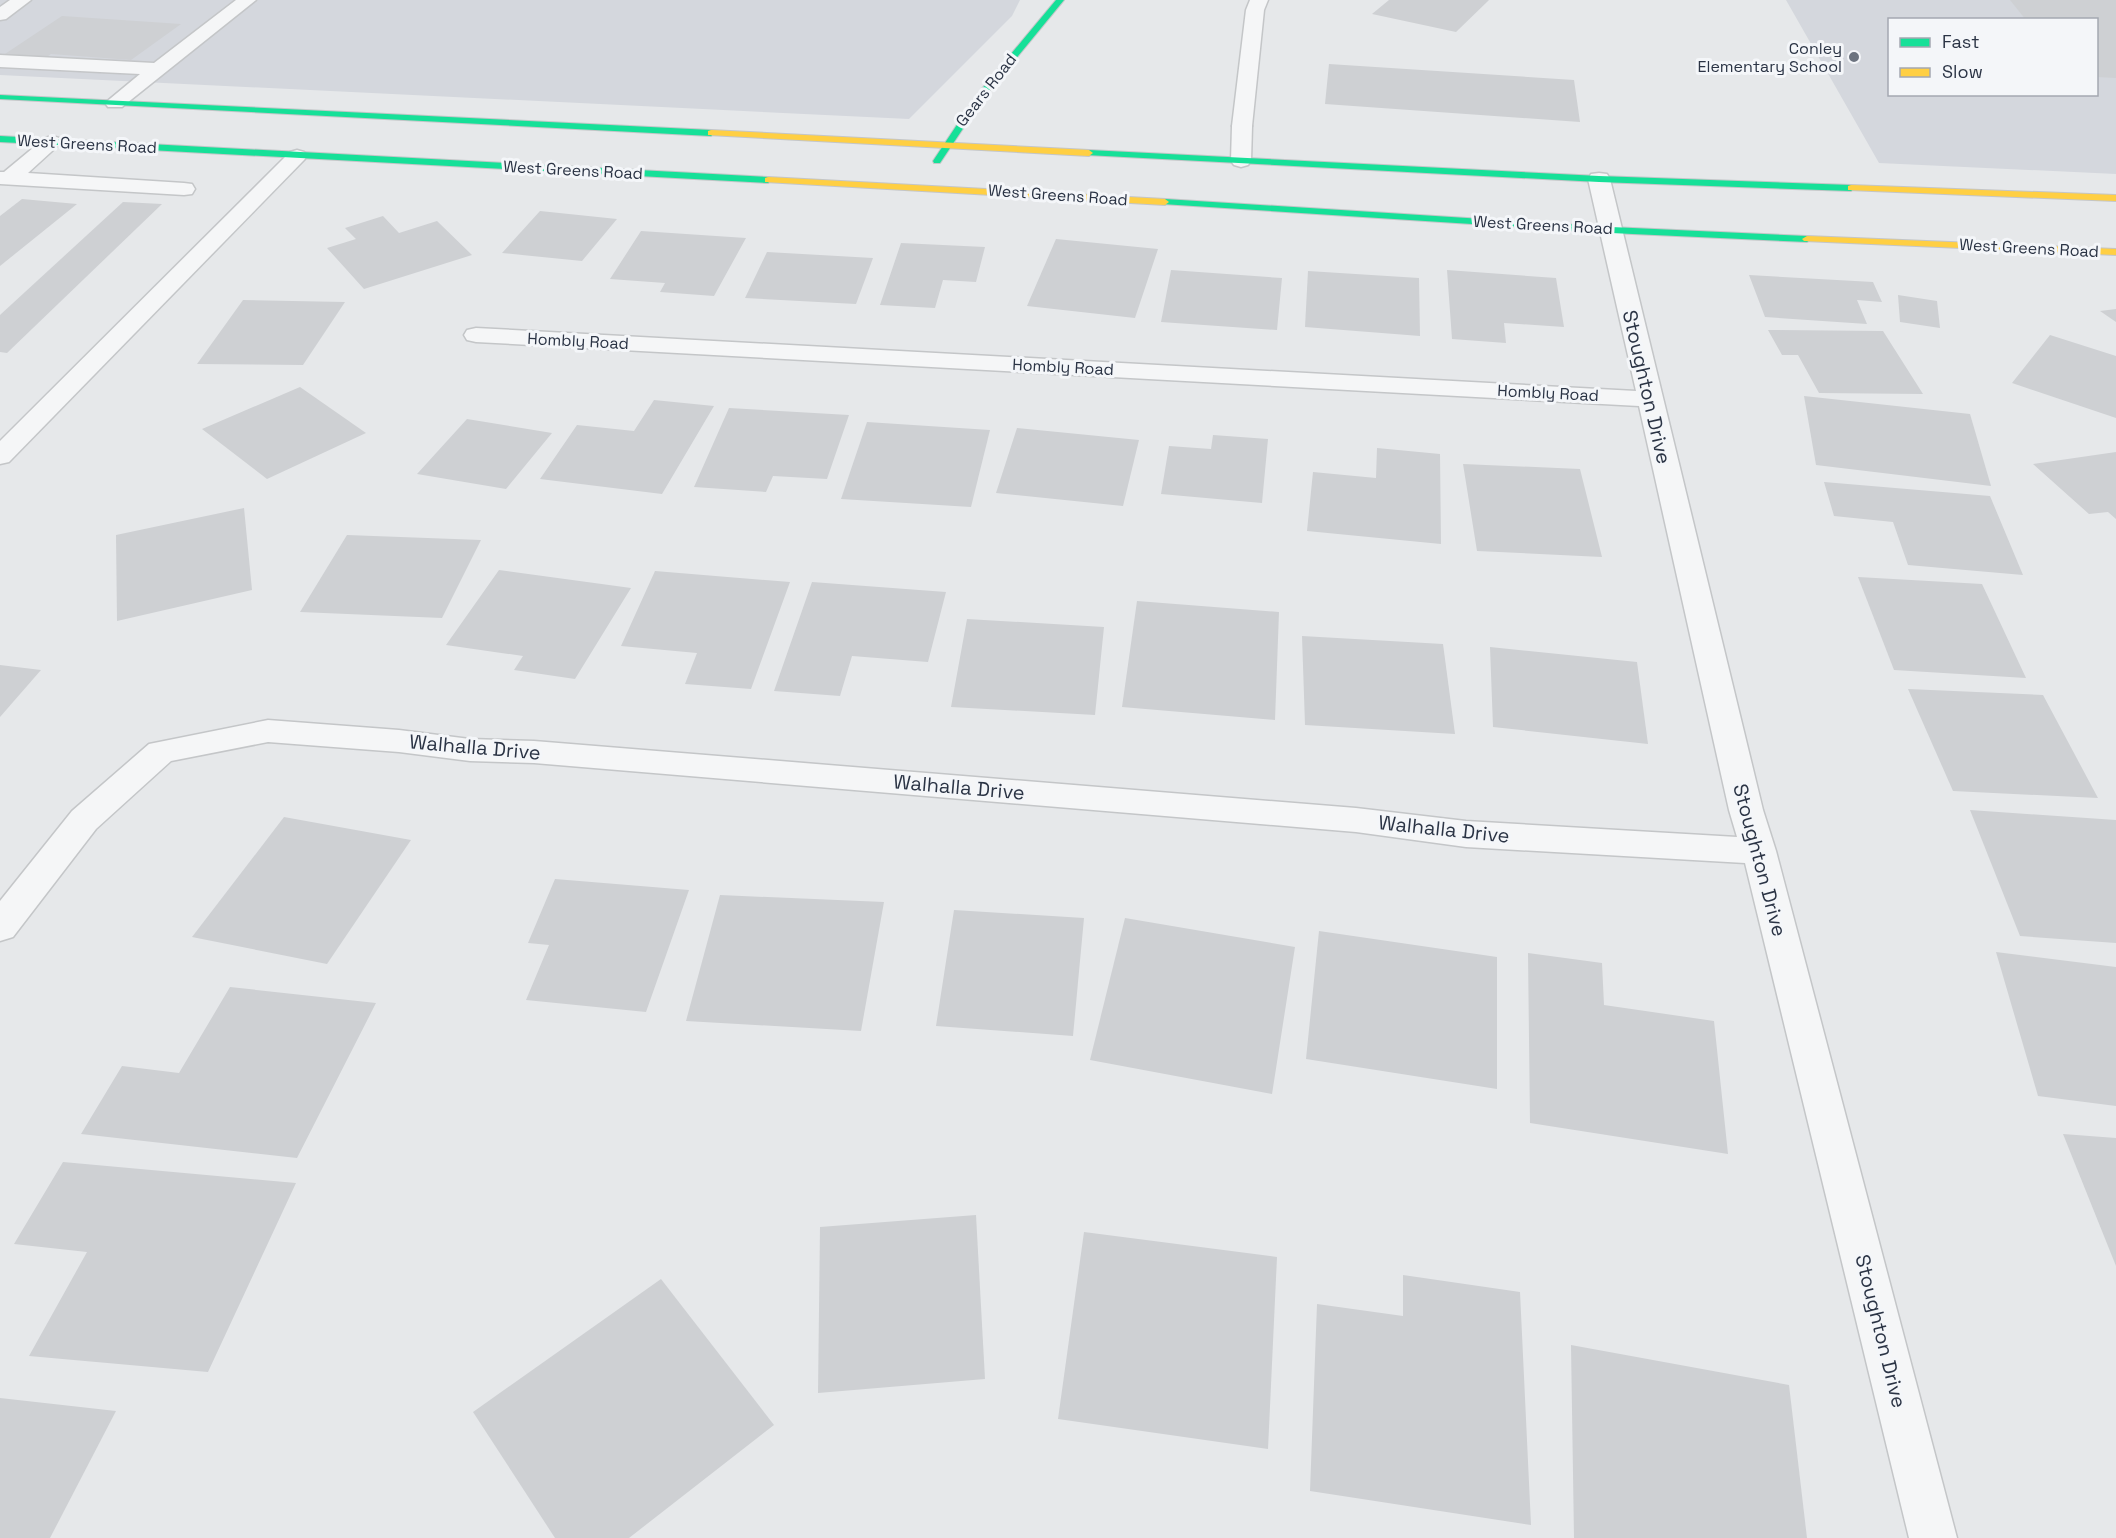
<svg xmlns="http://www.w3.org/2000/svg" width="2116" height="1538" font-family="'Space Grotesk',sans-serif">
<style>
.built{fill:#d4d7dd;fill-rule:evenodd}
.building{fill:#ced0d3}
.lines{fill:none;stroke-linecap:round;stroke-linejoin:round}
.lane-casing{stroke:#c4c6c8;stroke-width:3}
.street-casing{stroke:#c4c6c8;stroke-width:3}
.fast-casing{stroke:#c4c6c8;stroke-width:2}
.slow-casing{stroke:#c4c6c8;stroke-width:2}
.lane{fill:#f5f6f7;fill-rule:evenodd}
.street{fill:#f5f6f7;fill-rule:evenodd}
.fast{fill:#16e098;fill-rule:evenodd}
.slow{fill:#ffcf43;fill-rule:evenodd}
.poi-dot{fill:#6c737f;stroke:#f4f6f9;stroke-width:2}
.labels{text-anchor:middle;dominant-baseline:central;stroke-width:6;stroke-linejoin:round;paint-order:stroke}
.far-poi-label{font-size:16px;fill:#2b3445;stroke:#f4f6f9;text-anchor:end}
.far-street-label{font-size:16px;fill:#2b3445;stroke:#f4f6f9}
.street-label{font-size:20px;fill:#2b3445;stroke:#f4f6f9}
</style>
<rect width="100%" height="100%" fill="#e6e8ea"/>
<g class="built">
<path d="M0 0H1020L1012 16 909 119 0 75Z"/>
<path d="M1786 0H2116V174L1879 163ZM1890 20H2096V94H1890Z"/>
</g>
<g class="building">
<path d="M1389 0H1489L1456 32 1372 14Z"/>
<path d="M2010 0H2116V78L2096 77V20H2026Z"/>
<path d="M62 16 181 24 131 60 51 54 44 59 2 56Z"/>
<path d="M1329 64 1574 80 1580 122 1325 104Z"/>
<path d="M22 199 77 204 0 266V216Z"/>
<path d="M123 202 162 204 7 353 0 352V315Z"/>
<path d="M540 211 617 219 582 261 502 253Z"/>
<path d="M383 216 399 233 437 221 472 255 364 289 327 248 356 239 345 228Z"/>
<path d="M641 231 746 238 714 296 660 292 665 283 610 279Z"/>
<path d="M1056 239 1158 249 1135 318 1027 306Z"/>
<path d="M901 243 985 247 976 282 943 280 935 308 880 305Z"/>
<path d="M767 252 873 258 856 304 745 298Z"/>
<path d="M1171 270 1282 278 1277 330 1161 322Z"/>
<path d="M1447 270 1556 278 1564 327 1504 323 1506 343 1452 339Z"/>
<path d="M1308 271 1419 278 1420 336 1305 327Z"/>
<path d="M1749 275 1873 282 1882 302 1857 300 1867 324 1765 317Z"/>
<path d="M1898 295 1937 301 1940 328 1900 322Z"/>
<path d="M243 300 345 302 303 365 197 364Z"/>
<path d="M2116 309V322L2100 311Z"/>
<path d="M1768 330 1883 331 1923 394 1819 393 1798 355H1782Z"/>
<path d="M2050 335 2116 356V418L2012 383Z"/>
<path d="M300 387 366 433 267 479 202 429Z"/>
<path d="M1804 396 1970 414 1991 486 1816 465Z"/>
<path d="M654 400 714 406 662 494 540 479 577 425 634 431Z"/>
<path d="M729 408 849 415 827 479 773 476 766 492 694 487Z"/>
<path d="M467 419 552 433 506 489 417 474Z"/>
<path d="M867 422 990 430 971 507 841 499Z"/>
<path d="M1017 428 1139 440 1123 506 996 493Z"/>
<path d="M1213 435 1268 439 1262 503 1161 494 1169 446 1211 449Z"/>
<path d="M1377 448 1440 454 1441 544 1307 531 1313 472 1376 478Z"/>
<path d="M2116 452V519L2108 512 2089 514 2033 464Z"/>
<path d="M1463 464 1580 469 1602 557 1477 551Z"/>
<path d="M1824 482 1990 496 2023 575 1908 565 1893 522 1834 516Z"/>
<path d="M244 508 252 590 117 621 116 535Z"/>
<path d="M347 535 481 540 442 618 300 612Z"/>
<path d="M499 570 631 588 575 679 514 670 523 656 446 645Z"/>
<path d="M655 571 790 582 751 689 685 684 697 653 621 646Z"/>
<path d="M1858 577 1982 584 2026 678 1894 670Z"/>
<path d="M812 582 946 592 928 662 852 656 840 696 774 691Z"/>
<path d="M1137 601 1279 612 1275 720 1122 707Z"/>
<path d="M967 619 1104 627 1095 715 951 707Z"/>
<path d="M1302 636 1443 644 1455 734 1305 725Z"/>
<path d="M1490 647 1637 662 1648 744 1493 727Z"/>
<path d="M0 665 41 670 0 717Z"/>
<path d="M1908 689 2043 695 2098 798 1953 791Z"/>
<path d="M1970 810 2116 820V943L2020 936Z"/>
<path d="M284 817 411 840 327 964 192 937Z"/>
<path d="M555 879 689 890 646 1012 526 1000 549 945 528 943Z"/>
<path d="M720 895 884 902 861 1031 686 1021Z"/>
<path d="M954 910 1084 918 1073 1036 936 1026Z"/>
<path d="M1125 918 1295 947 1272 1094 1090 1060Z"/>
<path d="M1319 931 1497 957V1089L1306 1059Z"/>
<path d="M1996 952 2116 967V1106L2038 1096Z"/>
<path d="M1528 953 1602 963 1604 1005 1714 1021 1728 1154 1530 1123Z"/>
<path d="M230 987 376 1003 297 1158 81 1134 122 1066 179 1073Z"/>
<path d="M2063 1134 2116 1138V1266Z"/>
<path d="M63 1162 296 1183 208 1372 29 1356 87 1252 14 1244Z"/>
<path d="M976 1215 985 1379 818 1393 820 1227Z"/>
<path d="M1084 1232 1277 1257 1268 1449 1058 1419Z"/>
<path d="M1403 1275 1520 1292 1531 1525 1310 1491 1317 1304 1403 1316Z"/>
<path d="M661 1279 774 1425 629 1538H555L473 1412Z"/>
<path d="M1571 1345 1789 1385 1807 1538H1574Z"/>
<path d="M0 1398 116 1411 50 1538H0Z"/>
</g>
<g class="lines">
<g class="lane-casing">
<g id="lane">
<path d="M10 0H31L6 19 0 20V7Z"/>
<path d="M236 0H256L122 107H108L105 103 140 74 0 67V55L154 63Z"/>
<path d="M1250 0H1268L1264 10 1252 126 1249 130H1235L1232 126 1246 10Z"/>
<path d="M52 136 59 138 62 142 28 173 184 183 192 184 195 189 192 194 184 195 0 184V172H4L45 138Z"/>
<path d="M297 150 304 152 307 156 304 160 9 462 0 464V441L290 152Z"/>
</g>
</g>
<g class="street-casing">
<g id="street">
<path d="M1242 120 1249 122 1252 126 1251 161 1248 165 1241 167 1234 165 1231 161 1232 126 1235 122Z"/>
<path d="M1599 173 1607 174 1610 179 1763 810 1776 851 1957 1538H1909L1745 863 1466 847 1356 832 534 763 470 761 399 752 268 742 171 761 96 829 13 937 0 941V901L72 811 149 744 268 720 399 730 470 739 534 741 1356 808 1466 821 1737 837 1729 810 1639 406 476 342 467 340 464 335 467 330 476 328 1636 391 1588 179 1591 174Z"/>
</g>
</g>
<g class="fast-casing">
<g id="fast">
<path d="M1056 0H1064L982 100 940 163H934L933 161 976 96Z"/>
<path d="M0 95 711 130 715 133 711 136 0 99Z"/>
<path d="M0 136 768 177 772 180 768 183 0 142Z"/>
<path d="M1089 150 1599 176 1851 185 1855 188 1851 191 1599 182 1086 155V151Z"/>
<path d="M1165 199 1611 227 1807 236 1812 239 1807 242 1611 233 1162 204 1161 202Z"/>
</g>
</g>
<g class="slow-casing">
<g id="slow">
<path d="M711 130 1089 150 1093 153 1089 156 708 135V131Z"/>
<path d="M768 177 1165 199 1169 202 1165 205 765 182V178Z"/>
<path d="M1851 185 2116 195V201L1848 190V186Z"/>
<path d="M1807 236 2116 249V255L1804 241 1802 239Z"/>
</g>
</g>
<use href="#lane" class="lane"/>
<use href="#street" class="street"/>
<use href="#fast" class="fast"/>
<use href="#slow" class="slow"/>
</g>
<circle class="poi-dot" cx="1854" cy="57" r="6"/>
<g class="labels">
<g class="far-poi-label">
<text x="1842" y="48">Conley<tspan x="1842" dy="18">Elementary School</tspan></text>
</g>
<g class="far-street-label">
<text transform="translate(986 90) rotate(-52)">Gears Road</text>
<text transform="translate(87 144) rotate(3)">West Greens Road</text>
<text transform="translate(573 170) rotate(3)">West Greens Road</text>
<text transform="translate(1058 195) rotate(4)">West Greens Road</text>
<text transform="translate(1543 225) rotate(3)">West Greens Road</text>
<text transform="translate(2029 248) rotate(3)">West Greens Road</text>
<text transform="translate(578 341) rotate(3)">Hombly Road</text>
<text transform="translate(1063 367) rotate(3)">Hombly Road</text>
<text transform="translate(1548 393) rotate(3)">Hombly Road</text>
</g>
<g class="street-label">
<text transform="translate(1647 387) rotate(77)">Stoughton Drive</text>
<text transform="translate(475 747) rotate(5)">Walhalla Drive</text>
<text transform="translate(959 787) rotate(5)">Walhalla Drive</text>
<text transform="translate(1444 829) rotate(6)">Walhalla Drive</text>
<text transform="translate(1760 860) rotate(75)">Stoughton Drive</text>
<text transform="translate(1881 1331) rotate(76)">Stoughton Drive</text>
</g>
</g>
<rect x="1888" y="18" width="210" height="78" fill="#f4f6f9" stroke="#a4a8b1" stroke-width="1.5"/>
<rect x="1900" y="38" width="30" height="9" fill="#16e098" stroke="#a4a8b1" stroke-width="1.5"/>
<text x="1942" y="48" font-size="18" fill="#2b3445">Fast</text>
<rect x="1900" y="68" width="30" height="9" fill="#ffcf43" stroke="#a4a8b1" stroke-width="1.5"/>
<text x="1942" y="78" font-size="18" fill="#2b3445">Slow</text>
</svg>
